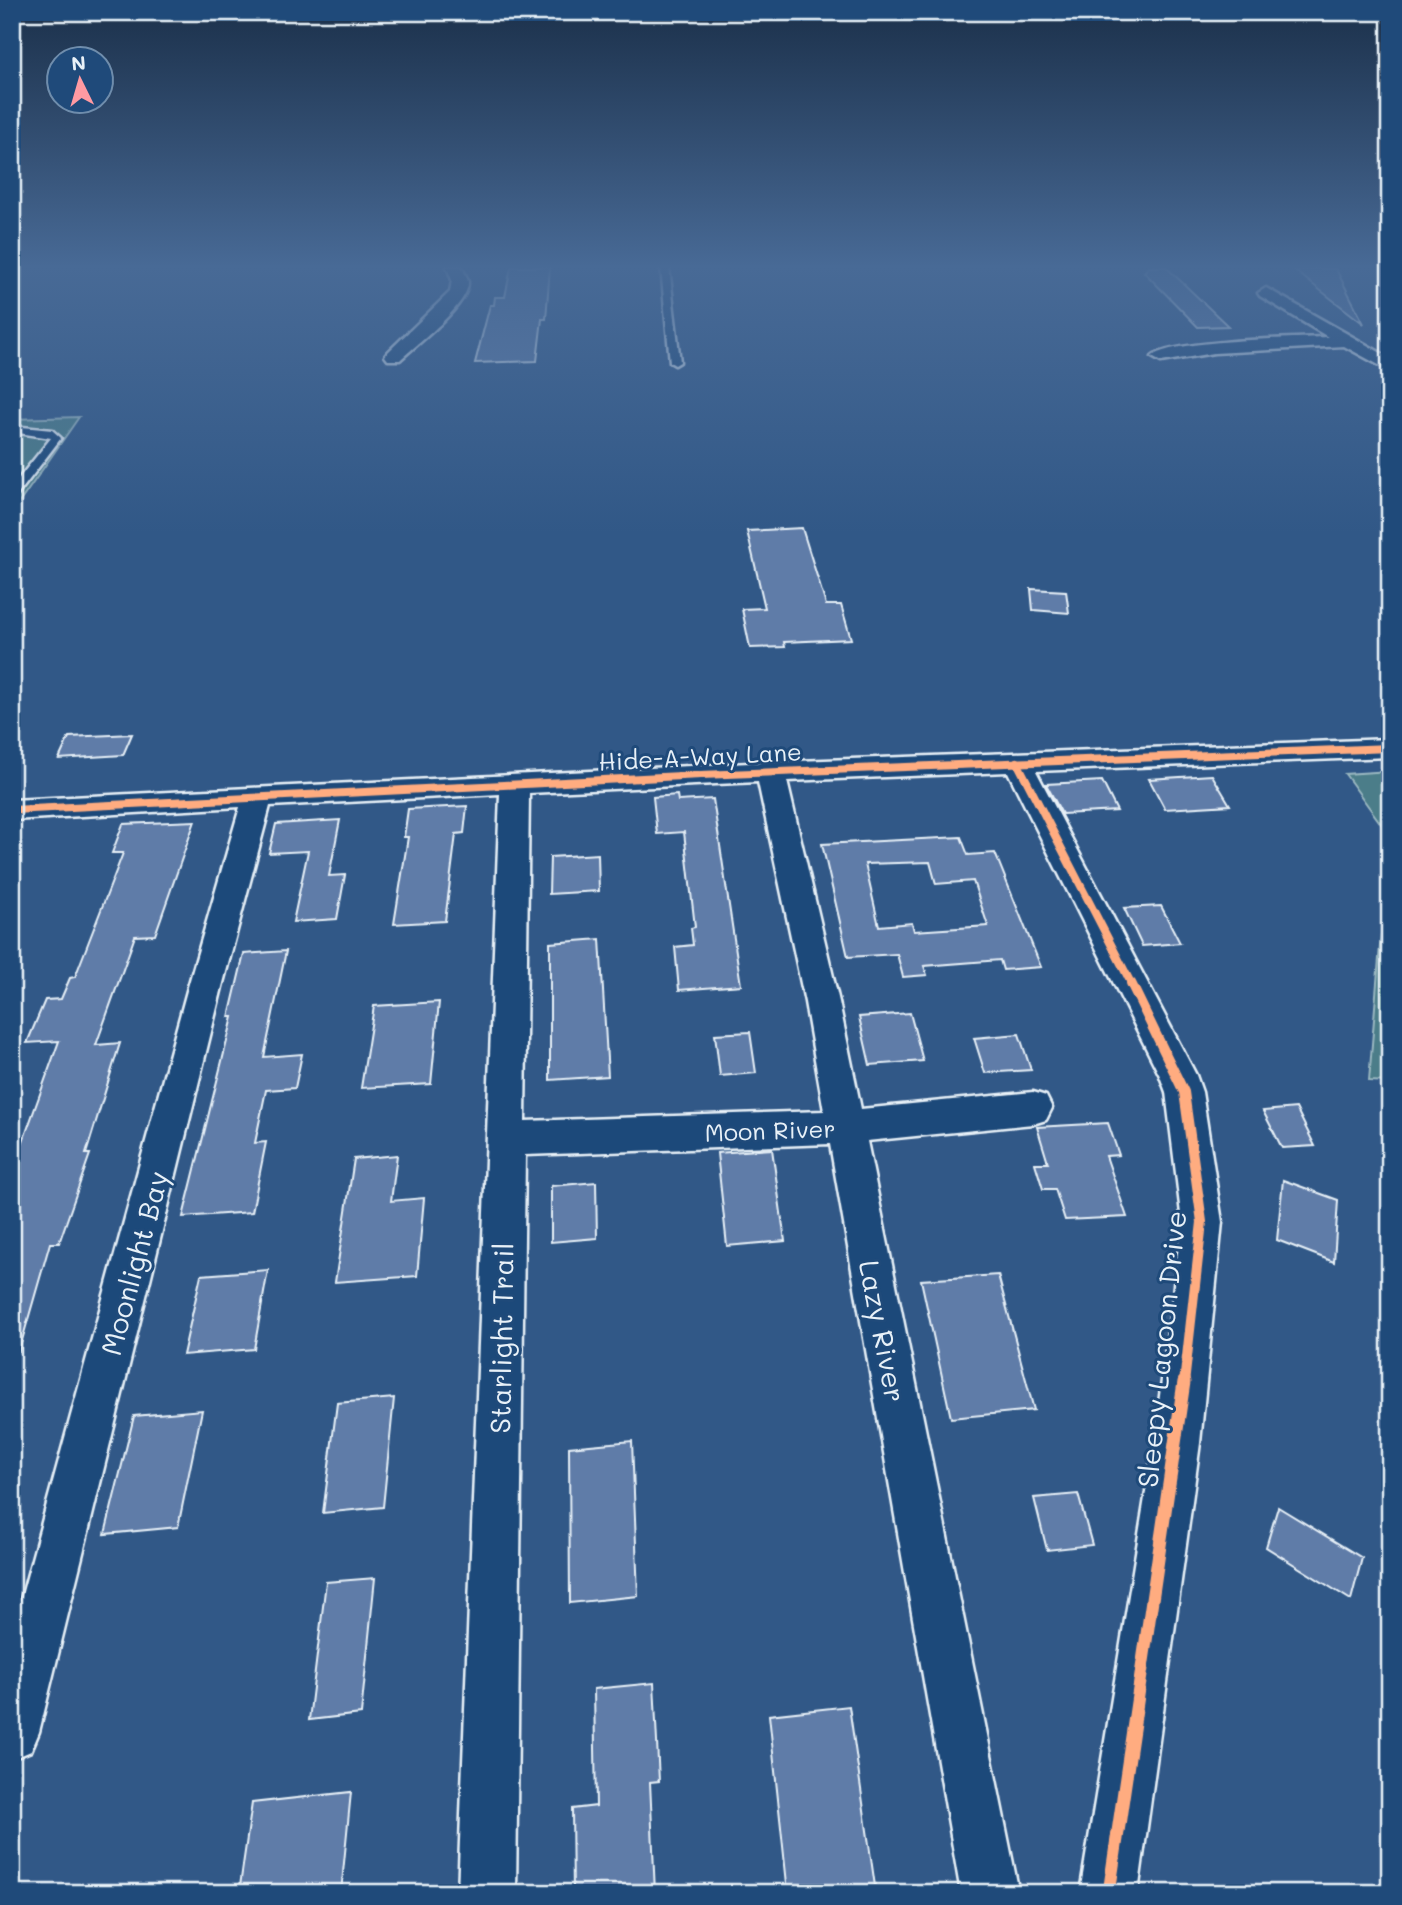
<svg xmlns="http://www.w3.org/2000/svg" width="1402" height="1905" font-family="Mali,sans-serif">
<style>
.green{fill:#4b7d89;stroke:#9ab7c0;stroke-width:2}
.building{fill:#5f7ba8;stroke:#e8f1f8;stroke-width:2;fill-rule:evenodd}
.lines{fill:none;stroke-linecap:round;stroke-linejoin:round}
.service-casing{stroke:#e8f1f8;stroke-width:5}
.minor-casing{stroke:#e8f1f8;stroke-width:5}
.service{fill:#1f4a7a;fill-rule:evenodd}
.minor{fill:#1f4a7a;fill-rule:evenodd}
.cycleway-far2-casing{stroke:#1f4a7a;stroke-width:11}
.cycleway-far1-casing{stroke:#1f4a7a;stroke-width:15}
.cycleway-casing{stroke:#1f4a7a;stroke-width:18}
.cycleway-far2{stroke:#ffac80;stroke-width:8}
.cycleway-far1{stroke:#ffac80;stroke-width:10}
.cycleway{stroke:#ffac80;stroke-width:13}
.labels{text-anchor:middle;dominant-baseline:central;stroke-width:6;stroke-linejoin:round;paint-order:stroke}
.street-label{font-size:24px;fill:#e8f1f8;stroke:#1f4a7a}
.near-street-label{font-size:28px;fill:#e8f1f8;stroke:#1f4a7a}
</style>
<rect width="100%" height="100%" fill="#315887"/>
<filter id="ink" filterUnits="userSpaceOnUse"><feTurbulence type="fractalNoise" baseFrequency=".0143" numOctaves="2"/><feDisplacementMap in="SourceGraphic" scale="14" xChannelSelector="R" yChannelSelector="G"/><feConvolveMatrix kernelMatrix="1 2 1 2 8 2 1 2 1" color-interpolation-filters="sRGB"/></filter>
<g filter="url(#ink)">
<g class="green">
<path d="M79 417 12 513V419Z"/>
<path d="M1390 771V1082L1369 1081 1389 835 1345 774Z"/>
</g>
<g class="building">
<path d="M511 267H550L546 319H542L537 361 475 363 490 305H494L495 297H505Z"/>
<path d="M1149 267H1166L1228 326 1198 327 1144 272Z"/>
<path d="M1290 267 1336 269 1364 324Z"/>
<path d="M802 528 826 605H841L851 639 784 642 785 647 750 648 742 609 765 608 747 531Z"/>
<path d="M1031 589 1066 591 1069 613 1033 610Z"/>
<path d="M132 734 123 755 59 759 69 737Z"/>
<path d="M1212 775 1230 805 1165 809 1149 779Z"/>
<path d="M1102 781 1117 811 1062 814 1046 784Z"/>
<path d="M677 795 678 801 713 799 741 985 679 990 675 947 693 945 691 928 695 927 684 832 657 834 653 797Z"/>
<path d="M467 806 464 833 456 834 445 921 394 924 408 837H404L408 809Z"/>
<path d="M340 820 329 876 345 875 337 919 293 922 308 851 269 853 276 824Z"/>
<path d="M195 821 155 935 135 936 96 1045 120 1043 86 1154H90L59 1243H50L19 1351 12 1350V1159L17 1158 59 1041 27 1043 45 1000 61 999 70 978 75 977 123 853H112L123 824Z"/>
<path d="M961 837 968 855 995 853 1041 967 1003 970 1000 960 924 966 927 975 903 977 897 954 848 957 822 844ZM930 862 936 884 973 881 988 926 914 931 912 923 879 926 865 864Z"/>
<path d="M598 854 599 891 549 894 550 857Z"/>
<path d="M1161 906 1180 943 1142 946 1124 908Z"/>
<path d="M600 939 608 1076 550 1080V943Z"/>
<path d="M286 951 264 1057 302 1054 295 1088 266 1090 255 1143 266 1142 252 1212 183 1217 233 1017H229L244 954Z"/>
<path d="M439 1002 431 1084 361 1088 374 1006Z"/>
<path d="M910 1013 923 1061 870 1065 859 1017Z"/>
<path d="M750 1032 756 1073 720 1076 715 1034Z"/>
<path d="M1019 1034 1031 1070 985 1073 974 1038Z"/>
<path d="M1296 1108 1315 1146 1282 1148 1263 1111Z"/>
<path d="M1108 1123 1119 1155 1106 1156 1127 1217 1065 1220 1055 1189H1043L1035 1163H1048L1037 1127Z"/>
<path d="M772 1149 785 1241 727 1246 717 1153Z"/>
<path d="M397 1155 391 1201 424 1198 417 1276 335 1282 354 1159Z"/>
<path d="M1283 1180 1338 1200 1334 1262 1277 1240Z"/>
<path d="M596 1182 597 1238 551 1242V1186Z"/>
<path d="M268 1270 254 1349 183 1355 201 1275Z"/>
<path d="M998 1275 1034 1410 951 1418 921 1280Z"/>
<path d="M394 1398 383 1507 323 1513 337 1403Z"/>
<path d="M202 1410 178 1527 105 1534 134 1416Z"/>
<path d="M632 1441 638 1596 570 1603 569 1447Z"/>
<path d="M1078 1494 1092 1545 1047 1550 1034 1498Z"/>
<path d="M1278 1507 1362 1558 1351 1600 1266 1547Z"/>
<path d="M375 1578 361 1714 309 1720 326 1582Z"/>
<path d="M654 1683 659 1781 650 1782 655 1893H573L572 1809 596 1806 594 1689Z"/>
<path d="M849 1706 876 1893H788L769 1715Z"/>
<path d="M351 1792 341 1893H239L252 1803Z"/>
</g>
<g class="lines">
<g class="service-casing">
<g id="service">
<path d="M661 267H669L680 362 675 365 670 362Z"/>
<path d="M12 426 52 430 61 438 16 497 12 498V487L51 438 12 432Z"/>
</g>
</g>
<g class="minor-casing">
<g id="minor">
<path d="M447 267H461C464 271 467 277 468 282 469 305 417 344 400 360H388L385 356 388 352 450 292 452 280Z"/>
<path d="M1266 288 1390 358V371L1344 346 1214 353 1161 362 1152 357C1167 340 1300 338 1328 337L1260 296 1258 293Z"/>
<path d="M1390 739V757L1036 771 1196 1075 1202 1092 1222 1222 1200 1443 1138 1893H1080L1154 1443 1182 1222 1166 1092 1160 1076 1008 772 787 781 839 1002 861 1109 1033 1092 1046 1096 1052 1108 1046 1120 1033 1124 867 1141 1019 1893H961L830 1144 525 1155 516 1893H458L500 794 270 806 222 987 39 1732 31 1751 12 1759V1632L188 987 240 807 12 820V800L770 762ZM758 782 805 1002 824 1111 525 1121 529 793Z"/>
</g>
</g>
<use href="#service" class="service"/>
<use href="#minor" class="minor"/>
<g class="cycleway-far2-casing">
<g id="cycleway-far2">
<path d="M1017 762 1132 985"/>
<path d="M12 810 701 775 1390 748"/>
</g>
</g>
<g class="cycleway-far1-casing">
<path id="cycleway-far1" d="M1131 983 1184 1092 1202 1222 1184 1384"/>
</g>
<g class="cycleway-casing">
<path id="cycleway" d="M1109 1893 1184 1382"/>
</g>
<use href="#cycleway-far2" class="cycleway-far2"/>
<use href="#cycleway-far1" class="cycleway-far1"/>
<use href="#cycleway" class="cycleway"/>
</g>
</g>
<linearGradient id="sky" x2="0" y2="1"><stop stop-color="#1b304a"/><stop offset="0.5" stop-color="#486a96"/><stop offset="1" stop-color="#486a96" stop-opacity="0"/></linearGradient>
<rect width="1402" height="533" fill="url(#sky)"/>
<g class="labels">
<g class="street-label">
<text transform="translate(700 756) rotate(-3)">Hide-A-Way Lane</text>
<text transform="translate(770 1130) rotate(-2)">Moon River</text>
</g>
<g class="near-street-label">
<text transform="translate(134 1263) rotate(-75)">Moonlight Bay</text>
<text transform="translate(883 1331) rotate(79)">Lazy River</text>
<text transform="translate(501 1338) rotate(-89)">Starlight Trail</text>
<text transform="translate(1161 1349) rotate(-84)">Sleepy Lagoon Drive</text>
</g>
</g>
<rect width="1402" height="1905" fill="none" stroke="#1f4a7a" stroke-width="42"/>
<rect x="21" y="21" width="1360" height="1863" fill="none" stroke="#e8f1f8" stroke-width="2.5" filter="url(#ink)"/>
<g transform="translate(80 80) rotate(355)"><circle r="33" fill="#1f4a7a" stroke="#6f8dac" stroke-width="2"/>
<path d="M0-5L12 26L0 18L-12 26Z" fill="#ff9aa2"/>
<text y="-10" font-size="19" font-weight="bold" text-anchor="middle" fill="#e8f1f8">N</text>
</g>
</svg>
